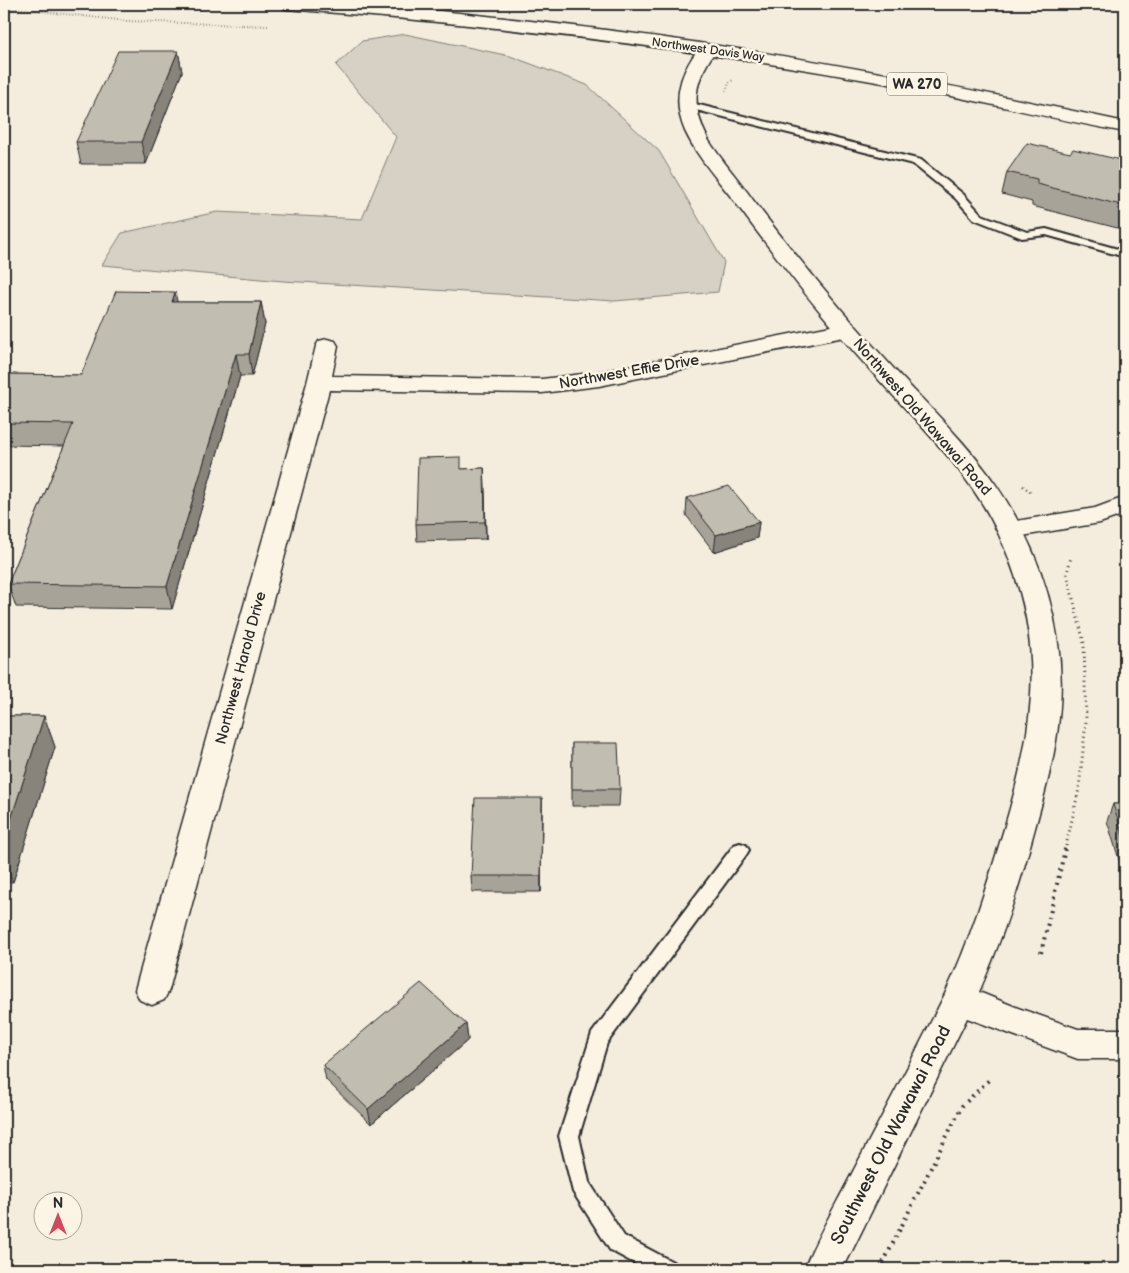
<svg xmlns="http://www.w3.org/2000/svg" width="1129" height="1273" font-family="'Balsamiq Sans',sans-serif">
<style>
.green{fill:#d6d1c4;stroke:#807e78}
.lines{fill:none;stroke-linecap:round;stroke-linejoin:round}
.lane-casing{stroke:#2b2b2b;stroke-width:4}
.street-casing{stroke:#2b2b2b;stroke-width:3}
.secondary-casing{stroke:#2b2b2b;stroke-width:3}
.primary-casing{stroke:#2b2b2b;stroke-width:3}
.path-far3{stroke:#2b2b2b;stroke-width:2;stroke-dasharray:0.5 2.5;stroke-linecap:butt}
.path-far2{stroke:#2b2b2b;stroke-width:2.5;stroke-dasharray:1 3;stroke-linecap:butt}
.path-far1{stroke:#2b2b2b;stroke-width:3;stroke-dasharray:1 4;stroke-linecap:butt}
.path{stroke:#2b2b2b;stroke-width:4;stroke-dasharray:2 5;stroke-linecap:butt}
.lane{fill:#fcf5e5;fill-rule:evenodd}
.street{fill:#fcf5e5;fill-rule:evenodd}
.secondary{fill:#fcf5e5;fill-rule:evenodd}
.primary{fill:#fcf5e5;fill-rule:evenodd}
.wall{fill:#a7a398;stroke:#2b2b2b}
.shaded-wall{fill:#88847c;stroke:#2b2b2b}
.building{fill:#c2bdb1;stroke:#2b2b2b}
.labels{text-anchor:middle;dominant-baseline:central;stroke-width:5;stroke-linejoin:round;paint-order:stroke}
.far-street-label{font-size:12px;fill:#2b2b2b;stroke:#fcf5e5}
.shield{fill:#fcf5e5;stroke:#6a6863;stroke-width:1}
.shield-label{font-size:14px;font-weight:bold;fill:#2b2b2b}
.street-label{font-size:15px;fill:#2b2b2b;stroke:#fcf5e5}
.near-street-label{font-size:18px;fill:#2b2b2b;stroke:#fcf5e5}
</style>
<rect width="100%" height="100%" fill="#f4edde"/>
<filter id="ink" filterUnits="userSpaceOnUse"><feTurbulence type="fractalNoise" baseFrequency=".02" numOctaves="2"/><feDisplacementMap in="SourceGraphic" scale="10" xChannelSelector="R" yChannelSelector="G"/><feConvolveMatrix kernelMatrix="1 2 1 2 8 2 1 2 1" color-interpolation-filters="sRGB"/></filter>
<g filter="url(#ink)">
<path class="green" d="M405 34 510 56 587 85 659 151 724 262 718 292 615 301 283 281 102 265 122 233 217 212 362 219 396 137 336 65 362 41Z"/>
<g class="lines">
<g class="lane-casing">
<g id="lane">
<path d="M687 102 921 160 963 194 982 215 1027 232 1046 229 1125 251V257L1046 235 1022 238 974 219 955 198 913 164 684 107 682 105Z"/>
<path d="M740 843 746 845 749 850 746 855 607 1043 579 1136 589 1182 624 1236 673 1262 677 1269H645L610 1250 573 1192 559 1136 592 1033 734 845Z"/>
</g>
</g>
<g class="street-casing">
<g id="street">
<path d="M846 323 854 325 857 330 854 335 599 386 542 393 329 390 169 990 164 1000 152 1005 140 1000 135 990 307 383 316 346 319 341 327 339 335 341 338 346 332 376 542 379 599 372Z"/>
<path d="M1125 497V514L1100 523 1010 538 1001 536 997 530 1001 524 1010 522 1095 508Z"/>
</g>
</g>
<g class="secondary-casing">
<path id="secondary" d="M707 45 713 46 716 50C693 83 690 104 709 141 722 161 739 180 753 200 798 259 845 316 895 370 930 408 967 443 996 485 1043 554 1068 636 1059 718 1055 759 1043 799 1032 839 1018 891 1001 942 979 992L1018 1008 1078 1029H1125V1059H1078L967 1018 843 1269H804C816 1239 833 1210 848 1181 880 1119 914 1057 945 994 970 941 987 885 1004 829 1036 722 1047 640 999 535 972 475 923 429 879 380 829 325 782 266 738 206 720 182 698 159 685 131 674 106 677 81 692 58 697 51 699 47 707 45Z"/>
</g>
<g class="primary-casing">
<path id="primary" d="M278 4C359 0 442 11 522 20 726 42 926 79 1125 122V132C1044 117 964 97 883 83 685 47 486 24 286 9L280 7Z"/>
</g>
<g class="path-far3">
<path d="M4 7 127 21 270 26"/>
<path d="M726 91 729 83 733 80"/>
</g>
<path class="path-far2" d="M1023 486 1032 493"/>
<path class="path-far1" d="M1066 846 1079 789 1086 721 1084 643 1067 574 1071 557"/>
<g class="path">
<path d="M1041 953 1066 845"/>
<path d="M880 1269 962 1106 989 1080"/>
</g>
<use href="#lane" class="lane"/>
<use href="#street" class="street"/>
<use href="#secondary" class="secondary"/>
<use href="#primary" class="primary"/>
</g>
<g class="wall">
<path d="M178 51 182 72 146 164H81L76 142Z"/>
<path d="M1070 153 1125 161V230L1032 206V202L1002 194 1007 172Z"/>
<path d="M177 302H261L265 324 252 376H240L172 609 16 607 8 584 64 446 4 445V374L81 375Z"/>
<path d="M484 468 486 539 417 541 416 524 462 469Z"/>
<path d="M687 498 759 522 757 538 714 552 686 515Z"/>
<path d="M4 716H44L55 747 13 882H4Z"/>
<path d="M572 743 620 789 619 806H572Z"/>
<path d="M542 798 541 892H472L471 876Z"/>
<path d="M1113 804H1125V866H1121L1107 821Z"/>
<path d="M466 1024 468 1040 371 1124 326 1080 323 1065Z"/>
</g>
<g class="shaded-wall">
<path d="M178 51 182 72 146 164 141 142Z"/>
<path d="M175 292 180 314 172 302Z"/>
<path d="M261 302 265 324 252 376 249 354Z"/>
<path d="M236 354 240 376 172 609 167 586Z"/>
<path d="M484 468 485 485 486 539 485 522Z"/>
<path d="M759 522 757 538 714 552 716 535Z"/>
<path d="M44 716 55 747 13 882 4 861V841Z"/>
<path d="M542 798V815L541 892V876Z"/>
<path d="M466 1024 468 1040 371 1124 368 1109Z"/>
</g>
<g class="building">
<path d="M118 51H178L141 142H76Z"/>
<path d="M1027 143 1070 153 1073 149 1125 161V206L1037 184V179L1007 172Z"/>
<path d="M116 291 175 292 172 302H261L249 354H236L167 586 8 584 73 424 4 423V374L81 375Z"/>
<path d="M461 457V469L484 468 485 522 416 524 418 458Z"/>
<path d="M729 486 759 522 716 535 687 498Z"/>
<path d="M4 716H44L4 841Z"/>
<path d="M572 743H618L620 789H572Z"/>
<path d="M475 798H542L541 876H471Z"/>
<path d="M1113 804H1125V842Z"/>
<path d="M421 983 466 1024 368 1109 323 1065Z"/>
</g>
</g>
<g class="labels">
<g class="far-street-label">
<text transform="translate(708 50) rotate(8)">Northwest Davis Way</text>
</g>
<rect class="shield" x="887" y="72.5" width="60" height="23" rx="4"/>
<g class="shield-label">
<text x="917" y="84">WA 270</text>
</g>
<g class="street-label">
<text transform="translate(629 372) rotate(-10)">Northwest Effie Drive</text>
<text transform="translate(922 417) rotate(49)">Northwest Old Wawawai Road</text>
<text transform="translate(241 668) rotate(-75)">Northwest Harold Drive</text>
</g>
<g class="near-street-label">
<text transform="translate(891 1135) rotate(-63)">Southwest Old Wawawai Road</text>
</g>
</g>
<rect width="1129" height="1273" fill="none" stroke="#fcf5e5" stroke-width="20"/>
<rect x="10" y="10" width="1109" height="1253" fill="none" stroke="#2b2b2b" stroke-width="2" filter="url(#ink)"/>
<g transform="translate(58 1216)"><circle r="24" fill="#fcf5e5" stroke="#a8a49b"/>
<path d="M0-4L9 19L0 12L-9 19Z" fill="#d1495b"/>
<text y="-8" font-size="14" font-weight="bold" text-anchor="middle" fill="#2b2b2b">N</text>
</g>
</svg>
